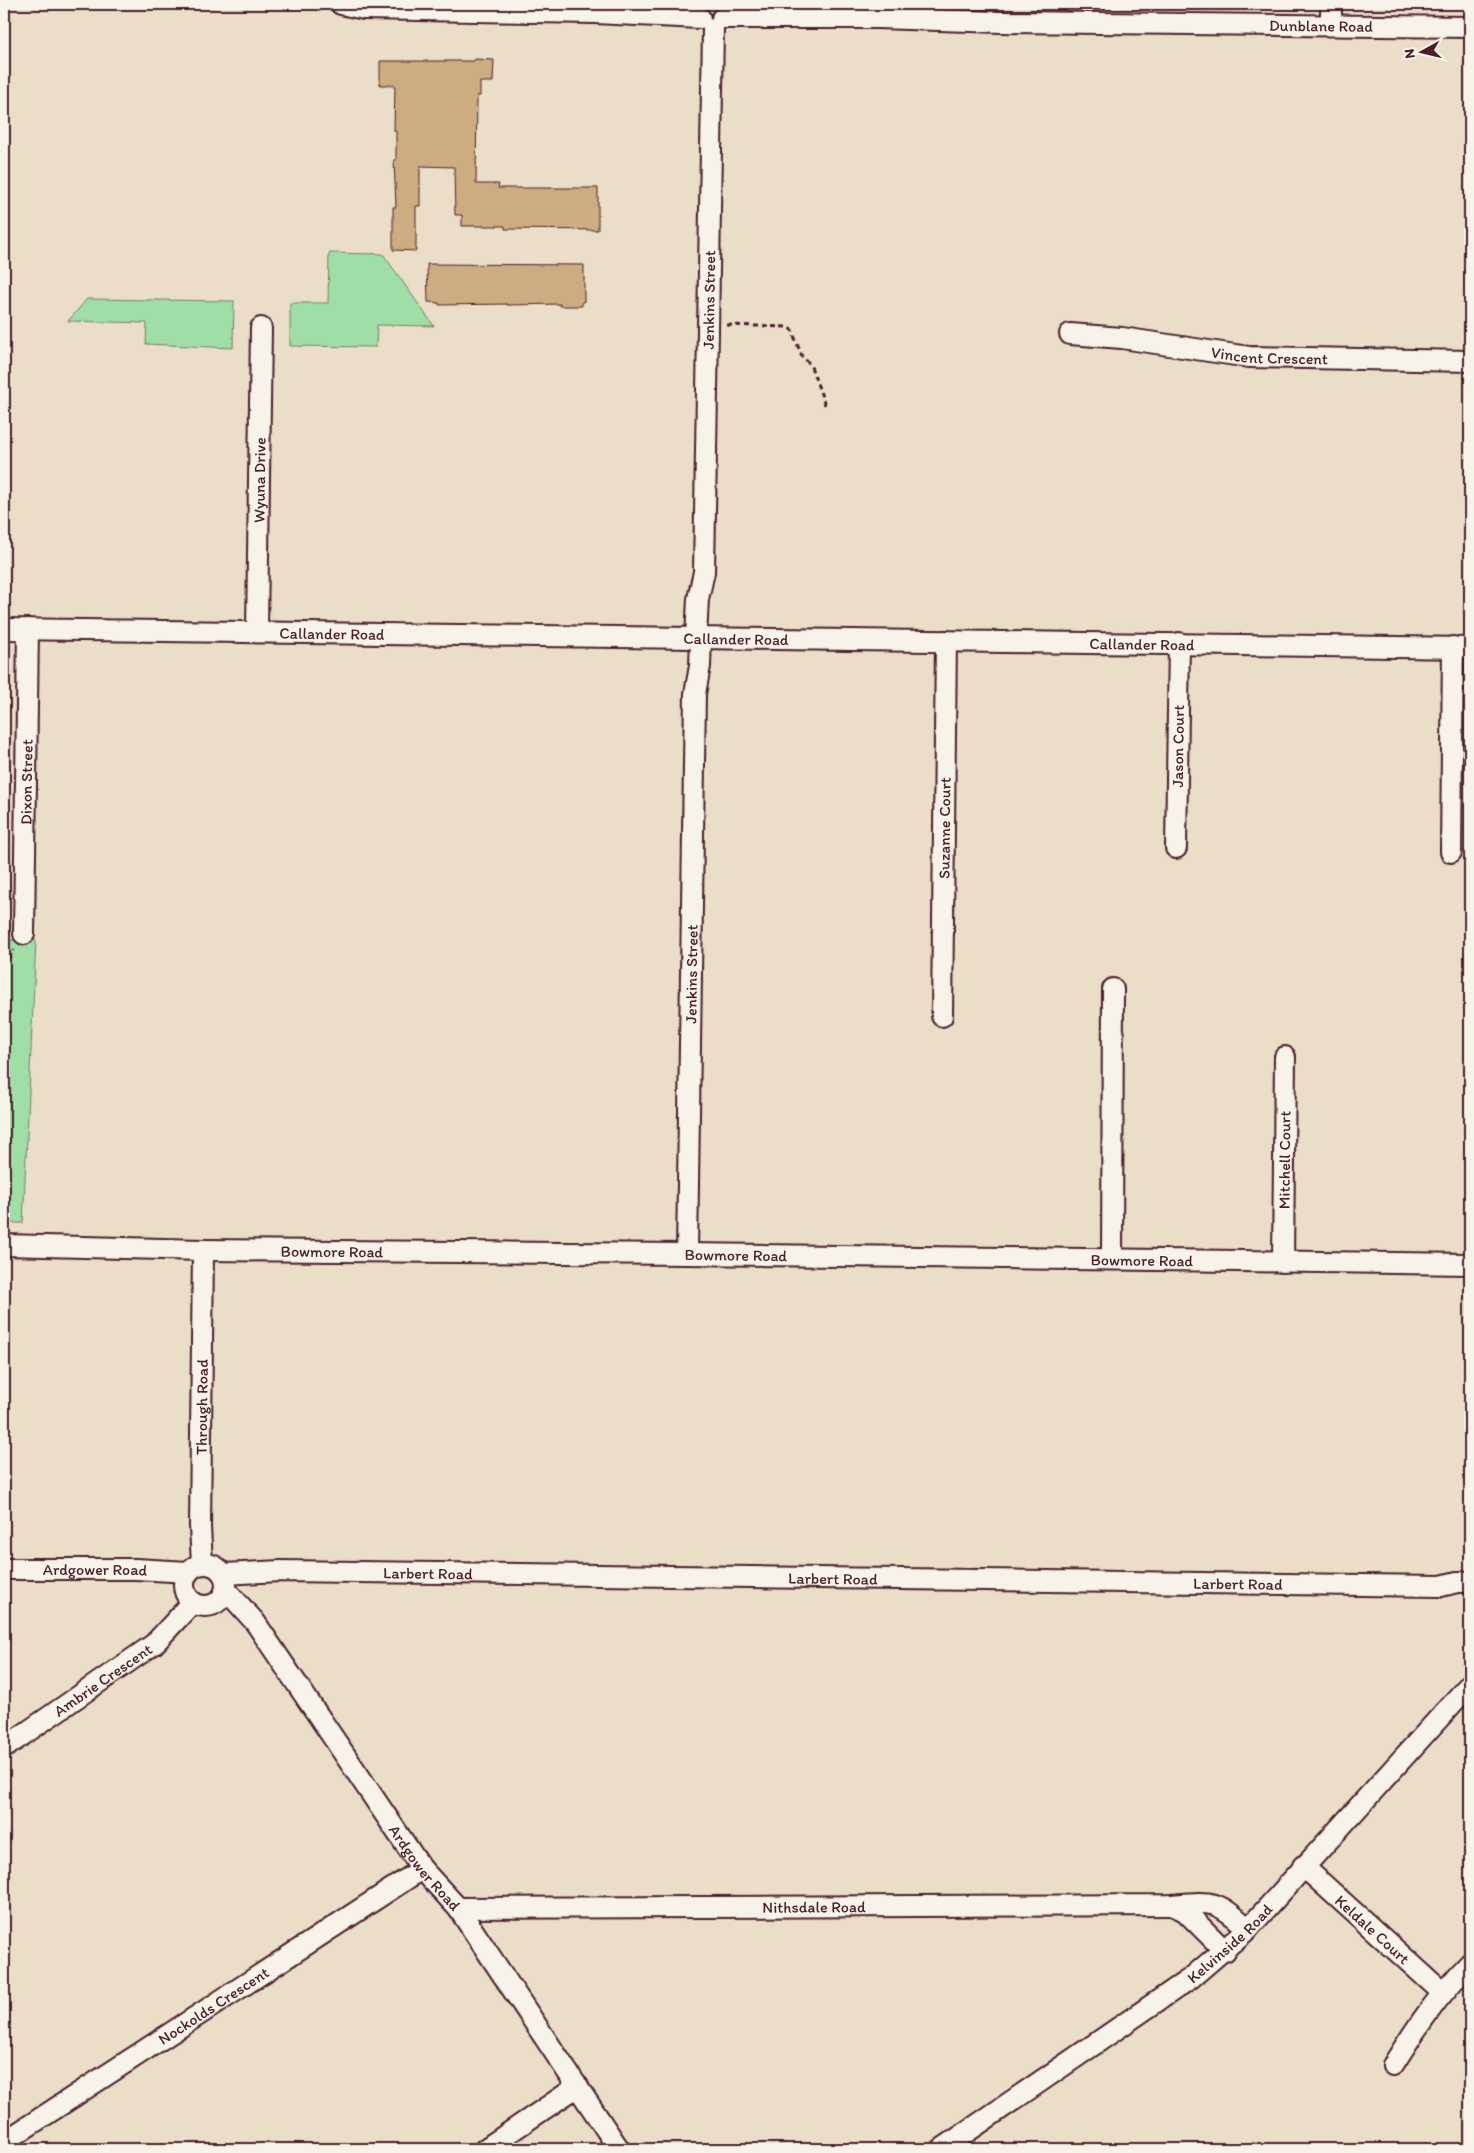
<svg xmlns="http://www.w3.org/2000/svg" width="1474" height="2153" font-family="Itim,sans-serif">
<style>
.green{fill:#9fdea6;stroke:#747e68}
.building{fill:#ccac80;stroke:#4a1f2b}
.lines{fill:none;stroke-linecap:round;stroke-linejoin:round}
.minor-casing{stroke:#4a1f2b;stroke-width:24}
.path{stroke:#4a1f2b;stroke-width:3;stroke-dasharray:5 4;stroke-linecap:butt}
.minor{stroke:#f7f3e8;stroke-width:20}
.labels{text-anchor:middle;dominant-baseline:central;stroke-width:4.5;stroke-linejoin:round;paint-order:stroke}
.street-label{font-size:16px;fill:#4a1f2b;stroke:#f7f3e8}
</style>
<rect width="100%" height="100%" fill="#eadec9"/>
<filter id="ink" filterUnits="userSpaceOnUse"><feTurbulence type="fractalNoise" baseFrequency=".02" numOctaves="2"/><feDisplacementMap in="SourceGraphic" scale="10" xChannelSelector="R" yChannelSelector="G"/><feConvolveMatrix kernelMatrix="1 2 1 2 8 2 1 2 1" color-interpolation-filters="sRGB"/></filter>
<g filter="url(#ink)">
<g class="green">
<path d="M329 253 383 254 434 326 377 325 376 347 290 346V303H328Z"/>
<path d="M87 299 234 301 233 348 146 344 147 323 68 321Z"/>
<path d="M4 940H36L23 1223H4Z"/>
</g>
<g class="building">
<path d="M475 59 494 60 493 82H480V96H477L476 184H499L498 188H598V230L505 229V226H462V215H455L454 167 420 166V206H416V251L393 250V207H396L394 160H396V131H394L395 85H380V61H474Z"/>
<path d="M427 264 584 265V302H582V306H560V304L507 305V304L439 305V303L428 302Z"/>
</g>
<g class="lines">
<g class="minor-casing">
<g id="minor">
<path d="M341 4 364 9 595 13 700 18"/>
<path id="s1" d="M722 18H877L1000 22 1470 27"/>
<path d="M1331 24V4"/>
<path id="s2" d="M1070 334 1122 338 1249 357 1470 361"/>
<path id="s3" d="M4 629 1470 648"/>
<path id="s4" d="M257 632 261 328"/>
<path id="s5" d="M696 637 698 599 704 572 713 29"/>
<path id="s6" d="M1176 848 1179 643"/>
<path d="M1451 852 1453 647"/>
<path id="s7" d="M24 934 28 629"/>
<path id="s8" d="M942 1016 946 641"/>
<path id="s9" d="M4 1245 203 1250 687 1254 1470 1264"/>
<path id="s10" d="M687 1254 695 694 700 666 701 637"/>
<path d="M1112 1259 1113 989"/>
<path id="s11" d="M1283 1262 1285 1057"/>
<path id="s12" d="M202 1563 200 1527 203 1250"/>
<circle cx="205" cy="1585" r="21"/>
<path id="s13" d="M4 1569H136L188 1572"/>
<path id="s14" d="M224 1574 280 1571 1441 1586 1457 1582H1470"/>
<path id="s15" d="M226 1590 255 1622 422 1869 458 1908 619 2149"/>
<path id="s16" d="M4 1748 154 1644 193 1602"/>
<path id="s17" d="M1303 1866 1442 1992"/>
<path d="M1172 1905 1185 1911 1225 1951"/>
<path id="s18" d="M458 1908 1172 1905C1213 1901 1217 1900 1248 1929"/>
<path d="M1393 2065C1418 2025 1437 1997 1470 1963"/>
<path id="s19" d="M4 2142 422 1869"/>
<path d="M485 2149 578 2086"/>
<path id="s20" d="M942 2149 1191 1978 1248 1929 1470 1684"/>
</g>
</g>
<g class="path">
<path d="M727 325 787 327 792 330 802 357 810 364 825 405"/>
<path d="M4 966 14 950"/>
</g>
<use href="#minor" class="minor"/>
</g>
</g>
<g class="labels">
<g class="street-label">
<text stroke="none"><textPath href="#s1" startOffset="599">Dunblane Road</textPath></text>
<text stroke="none"><textPath href="#s5" startOffset="338">Jenkins Street</textPath></text>
<text stroke="none"><textPath href="#s2" startOffset="201">Vincent Crescent</textPath></text>
<text stroke="none"><textPath href="#s4" startOffset="152">Wyuna Drive</textPath></text>
<text stroke="none"><textPath href="#s3" startOffset="328">Callander Road</textPath></text>
<text stroke="none"><textPath href="#s3" startOffset="732">Callander Road</textPath></text>
<text stroke="none"><textPath href="#s3" startOffset="1138">Callander Road</textPath></text>
<text stroke="none"><textPath href="#s6" startOffset="102">Jason Court</textPath></text>
<text stroke="none"><textPath href="#s7" startOffset="152">Dixon Street</textPath></text>
<text stroke="none"><textPath href="#s8" startOffset="188">Suzanne Court</textPath></text>
<text stroke="none"><textPath href="#s10" startOffset="280">Jenkins Street</textPath></text>
<text stroke="none"><textPath href="#s11" startOffset="102">Mitchell Court</textPath></text>
<text stroke="none"><textPath href="#s9" startOffset="328">Bowmore Road</textPath></text>
<text stroke="none"><textPath href="#s9" startOffset="732">Bowmore Road</textPath></text>
<text stroke="none"><textPath href="#s9" startOffset="1138">Bowmore Road</textPath></text>
<text stroke="none"><textPath href="#s12" startOffset="156">Through Road</textPath></text>
<text stroke="none"><textPath href="#s13" startOffset="91">Ardgower Road</textPath></text>
<text stroke="none"><textPath href="#s14" startOffset="204">Larbert Road</textPath></text>
<text stroke="none"><textPath href="#s14" startOffset="609">Larbert Road</textPath></text>
<text stroke="none"><textPath href="#s14" startOffset="1014">Larbert Road</textPath></text>
<text stroke="none"><textPath href="#s16" startOffset="120">Ambrie Crescent</textPath></text>
<text stroke="none"><textPath href="#s15" startOffset="342">Ardgower Road</textPath></text>
<text stroke="none"><textPath href="#s18" startOffset="356">Nithsdale Road</textPath></text>
<text stroke="none"><textPath href="#s17" startOffset="94">Keldale Court</textPath></text>
<text stroke="none"><textPath href="#s20" startOffset="354">Kelvinside Road</textPath></text>
<text stroke="none"><textPath href="#s19" startOffset="250">Nockolds Crescent</textPath></text>
</g>
</g>
<rect width="1474" height="2153" fill="none" stroke="#f7f3e8" stroke-width="20"/>
<rect x="10" y="10" width="1454" height="2133" fill="none" stroke="#4a1f2b" stroke-width="2" filter="url(#ink)"/>
<g transform="translate(1422 52) rotate(262)" stroke="#f7f3e8" stroke-width="4" paint-order="stroke">
<path d="M0-4L9 19L0 12L-9 19Z" fill="#4a1f2b"/>
<text y="-8" font-size="14" font-weight="bold" text-anchor="middle" fill="#4a1f2b">N</text>
</g>
</svg>
